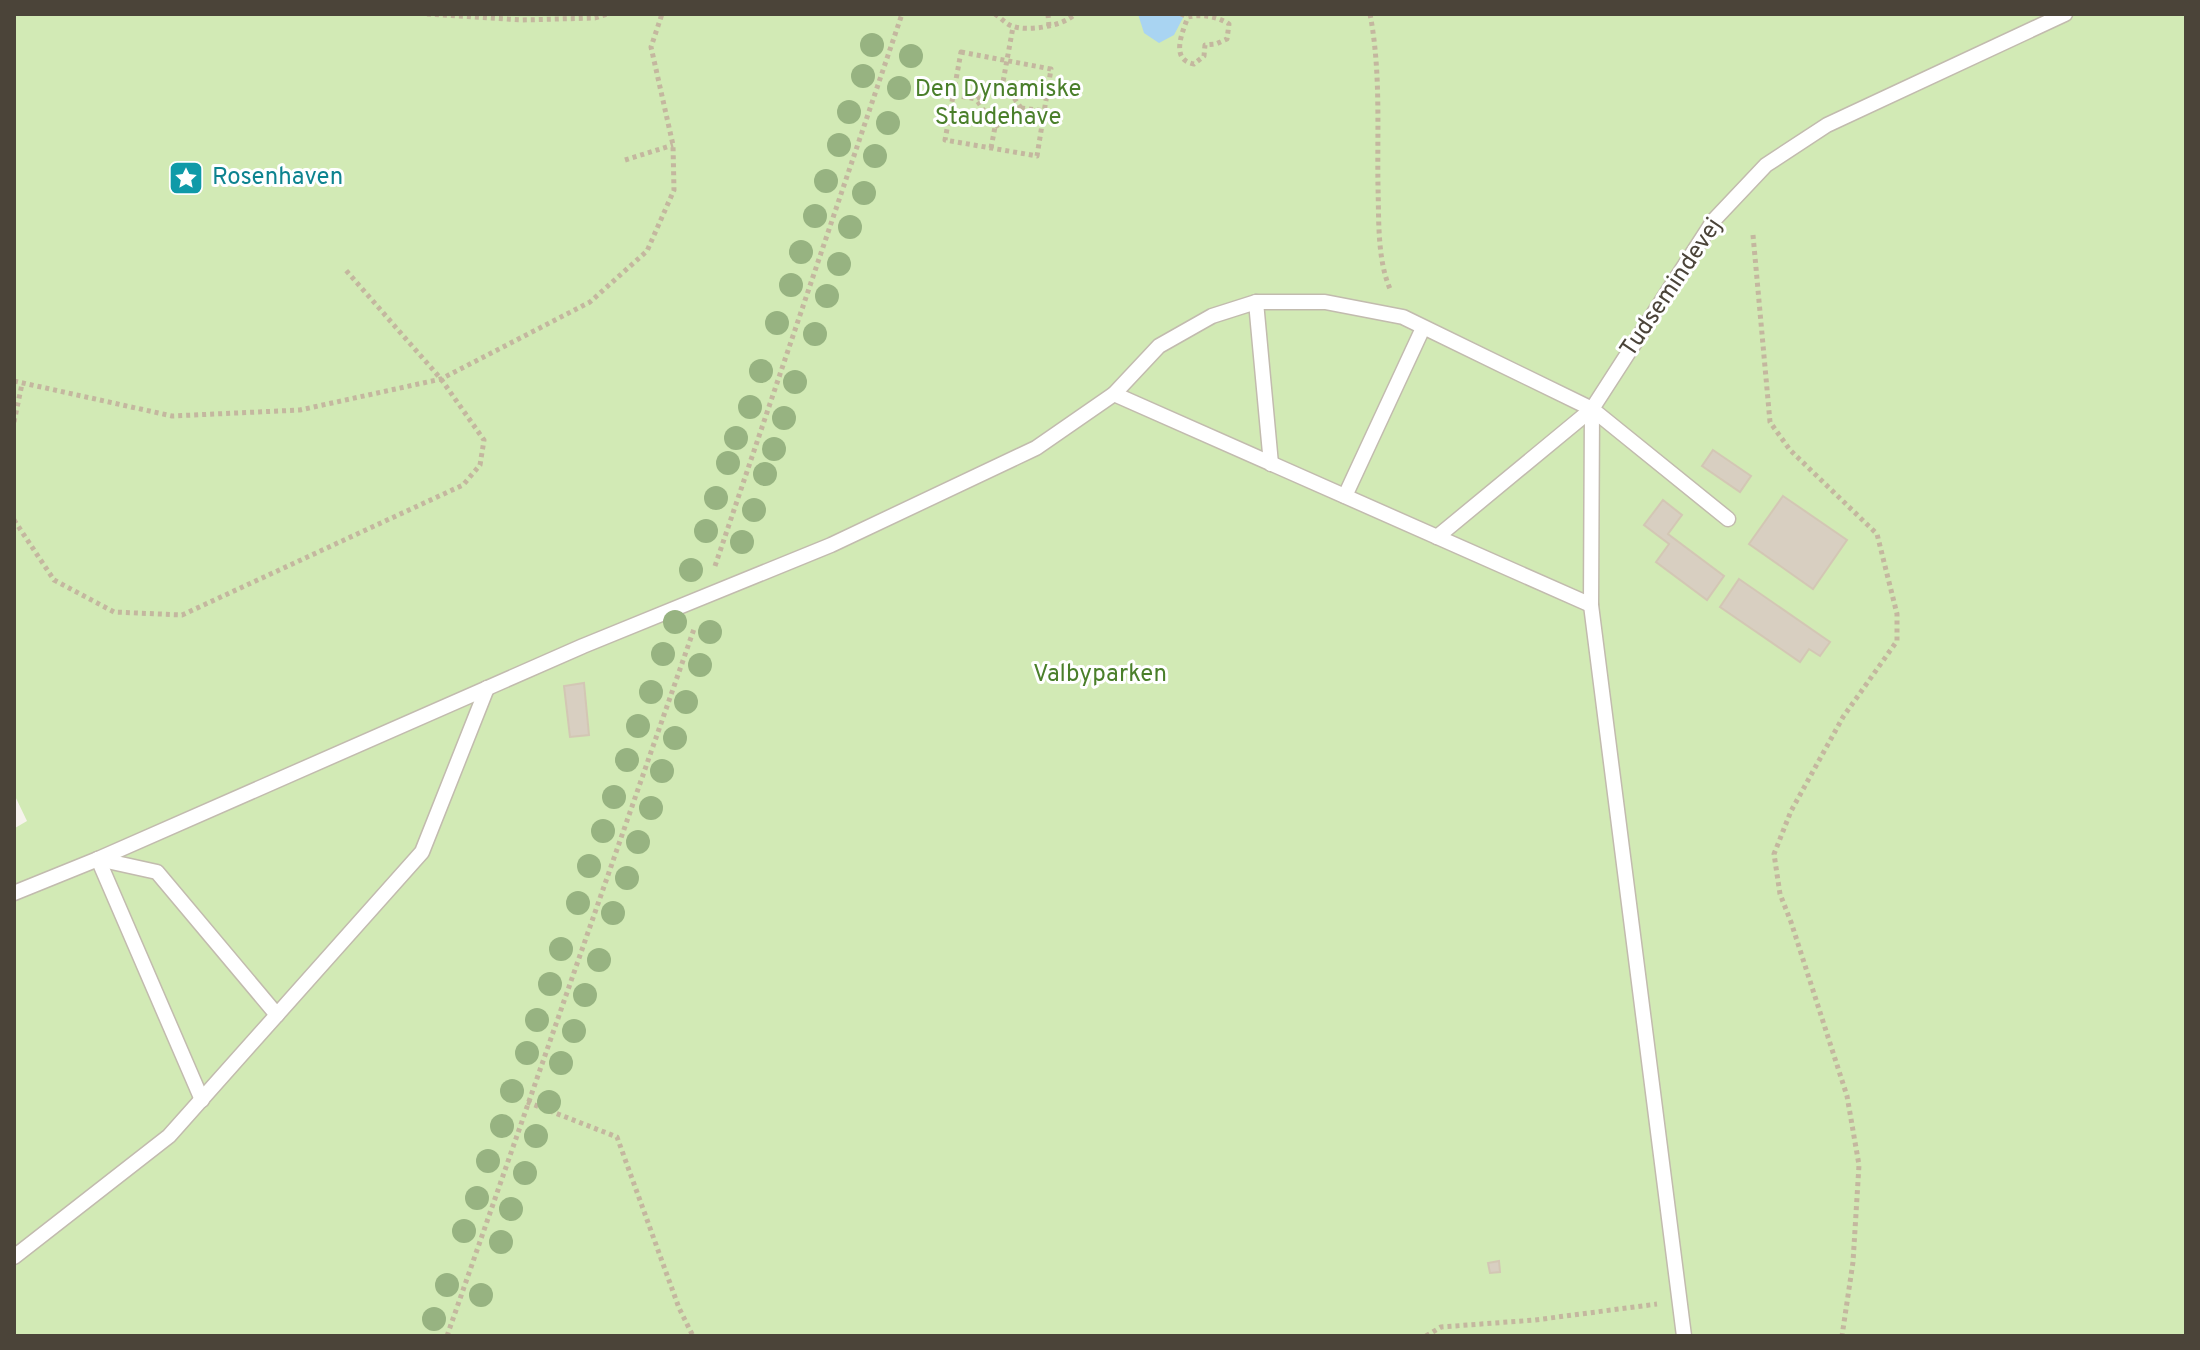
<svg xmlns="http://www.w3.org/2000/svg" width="2200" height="1350" font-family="Overpass,sans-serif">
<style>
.green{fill:#d2eab5}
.water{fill:#a9d4f2}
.building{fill:#d8cfc1;stroke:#d3c7b4;stroke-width:2}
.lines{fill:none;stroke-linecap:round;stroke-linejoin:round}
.lane-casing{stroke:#c2bbae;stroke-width:17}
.path{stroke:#c4b79f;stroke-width:5;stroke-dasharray:4 4;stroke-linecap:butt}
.lane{stroke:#fff;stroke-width:14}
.tree{fill:#97b381}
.labels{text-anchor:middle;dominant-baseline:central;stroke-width:6;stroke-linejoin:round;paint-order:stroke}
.park-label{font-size:24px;fill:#4a7f2a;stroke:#fff}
.culture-label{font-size:24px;fill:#0d838f;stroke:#fff;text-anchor:start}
.street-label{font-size:24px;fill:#4b4439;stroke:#fff}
</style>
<rect width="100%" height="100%" fill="#f6f3ec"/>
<path class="green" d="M14 14H2186V1336H14V826L15 828 27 821 14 794Z"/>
<path class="water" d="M1138 14H1185L1174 35 1159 43 1144 33Z"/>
<g class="building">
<path d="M1713 450 1751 476 1740 492 1702 466Z"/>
<path d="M1783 496 1847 540 1813 589 1749 544Z"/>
<path d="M1663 500 1682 515 1668 534 1724 576 1707 600 1656 562 1669 544 1644 525Z"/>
<path d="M1739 579 1830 642 1820 656 1809 649 1800 662 1720 607Z"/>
<path d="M584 683 589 735 570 737 564 686Z"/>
<path d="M1499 1261 1500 1272 1490 1273 1488 1263Z"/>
</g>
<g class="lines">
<g class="lane-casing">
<g id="lane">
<path d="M1256 302 1271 464"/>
<path d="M1114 394 1591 605"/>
<path d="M1592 409 1591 605 1684 1336"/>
<path d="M1345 496 1423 328"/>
<path d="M1437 537 1592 409 1714 220 1766 165 1827 125 2065 14"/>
<path d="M98 859 202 1100"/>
<path d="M98 859 157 872 277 1015"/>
<path d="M14 893 98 859 583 646 831 545 1036 448 1114 394 1159 346 1212 316 1256 302H1325L1403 317 1592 409 1728 519"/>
<path d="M14 1257 169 1136 422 852 487 688"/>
</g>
</g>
<g class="path">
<path d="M427 14 521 20 595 18 607 14"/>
<path d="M995 14C1000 17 1006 24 1012 26 1027 32 1064 26 1075 14"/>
<path d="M1048 14 1049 27"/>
<path d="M1181 14 1188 17C1201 14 1217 16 1229 24L1227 39 1216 44 1205 45 1204 56 1194 64C1170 60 1182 33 1188 17"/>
<path d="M1370 14C1381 71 1377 130 1378 187 1379 220 1377 261 1391 291"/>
<path d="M961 52 1051 69 1037 156 945 140Z"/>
<path d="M954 95 976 99"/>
<path d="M1021 108 1044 111"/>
<path d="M995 127 1021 108 1003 82"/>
<path d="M991 148 995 127 976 99 1003 82 1013 27"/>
<path d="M625 160 673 145"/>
<path d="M1753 235 1770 422 1790 450 1877 534 1897 614V641L1843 717 1791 811 1774 854 1780 894 1791 922 1847 1096 1859 1165 1853 1262 1842 1336"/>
<path d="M14 381 172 416 300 410 441 379 590 302 647 251 674 190 673 145 651 47 662 14"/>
<path d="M14 422 22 384"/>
<path d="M14 520 54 580 114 612 182 615 463 485 480 465 484 440 441 379 344 268"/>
<path d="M715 566 902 14"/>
<path d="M527 1102 617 1137 679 1308 693 1336"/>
<path d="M447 1336 694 629"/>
<path d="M1426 1336 1441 1327 1535 1320 1657 1304"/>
</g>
<use href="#lane" class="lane"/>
</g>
<g class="tree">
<circle cx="872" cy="45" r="12"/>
<circle cx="911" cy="56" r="12"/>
<circle cx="863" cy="76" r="12"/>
<circle cx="899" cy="88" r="12"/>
<circle cx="849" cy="112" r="12"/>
<circle cx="888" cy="123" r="12"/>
<circle cx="839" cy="145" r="12"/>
<circle cx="875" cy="156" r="12"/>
<circle cx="826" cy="181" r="12"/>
<circle cx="864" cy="193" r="12"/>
<circle cx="815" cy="216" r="12"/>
<circle cx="850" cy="227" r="12"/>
<circle cx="801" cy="252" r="12"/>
<circle cx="839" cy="264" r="12"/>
<circle cx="791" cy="285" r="12"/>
<circle cx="827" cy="296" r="12"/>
<circle cx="777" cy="323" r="12"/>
<circle cx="815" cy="334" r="12"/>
<circle cx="761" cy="371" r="12"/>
<circle cx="795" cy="382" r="12"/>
<circle cx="750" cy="407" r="12"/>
<circle cx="784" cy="418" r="12"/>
<circle cx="736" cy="438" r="12"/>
<circle cx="774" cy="449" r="12"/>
<circle cx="728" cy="463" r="12"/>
<circle cx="765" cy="474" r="12"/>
<circle cx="716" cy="498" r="12"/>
<circle cx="754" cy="510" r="12"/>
<circle cx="706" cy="531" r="12"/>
<circle cx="742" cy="542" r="12"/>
<circle cx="691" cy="570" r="12"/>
<circle cx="675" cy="622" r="12"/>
<circle cx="710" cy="632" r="12"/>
<circle cx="663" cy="654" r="12"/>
<circle cx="700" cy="665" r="12"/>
<circle cx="651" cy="692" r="12"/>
<circle cx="686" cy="702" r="12"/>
<circle cx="638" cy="726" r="12"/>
<circle cx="675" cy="738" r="12"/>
<circle cx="627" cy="760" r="12"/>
<circle cx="662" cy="771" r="12"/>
<circle cx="614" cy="797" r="12"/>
<circle cx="651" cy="808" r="12"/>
<circle cx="603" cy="831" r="12"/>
<circle cx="638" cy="842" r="12"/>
<circle cx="589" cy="866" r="12"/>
<circle cx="627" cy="878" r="12"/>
<circle cx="578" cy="903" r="12"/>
<circle cx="613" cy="913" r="12"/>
<circle cx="561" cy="949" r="12"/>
<circle cx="599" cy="960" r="12"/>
<circle cx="550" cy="984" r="12"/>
<circle cx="585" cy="995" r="12"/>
<circle cx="537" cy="1020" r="12"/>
<circle cx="574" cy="1031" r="12"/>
<circle cx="527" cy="1053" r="12"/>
<circle cx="561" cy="1063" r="12"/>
<circle cx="512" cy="1091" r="12"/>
<circle cx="549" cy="1102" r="12"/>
<circle cx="502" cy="1126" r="12"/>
<circle cx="536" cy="1136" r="12"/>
<circle cx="488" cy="1161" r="12"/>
<circle cx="525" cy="1173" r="12"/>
<circle cx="477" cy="1198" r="12"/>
<circle cx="511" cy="1209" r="12"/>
<circle cx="464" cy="1231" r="12"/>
<circle cx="501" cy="1242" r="12"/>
<circle cx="447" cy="1285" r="12"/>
<circle cx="481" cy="1295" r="12"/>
<circle cx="434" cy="1319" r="12"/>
</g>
<defs>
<g id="sight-square" transform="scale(1.8)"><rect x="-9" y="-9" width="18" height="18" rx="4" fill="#0f9aa8" stroke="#fff"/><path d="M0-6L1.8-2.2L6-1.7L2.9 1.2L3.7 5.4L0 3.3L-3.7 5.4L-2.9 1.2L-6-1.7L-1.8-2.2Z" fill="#fff"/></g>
</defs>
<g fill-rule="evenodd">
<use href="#sight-square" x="186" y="178"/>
</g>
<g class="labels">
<g class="park-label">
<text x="998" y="90">Den Dynamiske<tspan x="998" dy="28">Staudehave</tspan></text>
<text x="1100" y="675">Valbyparken</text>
</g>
<g class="culture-label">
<text x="212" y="178">Rosenhaven</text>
</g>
<g class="street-label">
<text transform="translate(1672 288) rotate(-56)">Tudsemindevej</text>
</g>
</g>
<rect width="2200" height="1350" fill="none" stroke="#4b4439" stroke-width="32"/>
</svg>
